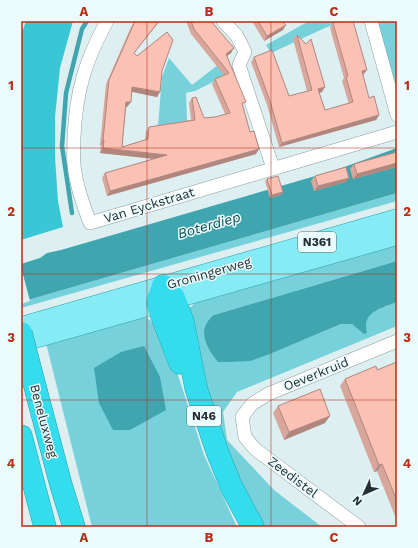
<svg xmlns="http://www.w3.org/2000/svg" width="418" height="548" font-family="'Work Sans',sans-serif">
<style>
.green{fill:#76d1db}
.forest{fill:#39c7d5}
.water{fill:#3fa5af}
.pier{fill:#ddeff1}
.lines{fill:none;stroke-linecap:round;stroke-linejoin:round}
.stream{stroke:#3fa5af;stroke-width:4.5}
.street-casing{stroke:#8c9c9e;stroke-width:14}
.primary-casing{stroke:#2fa0aa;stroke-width:21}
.highway-casing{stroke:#2fa0aa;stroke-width:23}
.street{stroke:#fff;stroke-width:13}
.primary{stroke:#85ebf4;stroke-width:20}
.highway{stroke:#33dded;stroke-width:22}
.highway-bridge-casing{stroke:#2fa0aa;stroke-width:23;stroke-linecap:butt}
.highway-bridge{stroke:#33dded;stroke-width:22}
.wall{fill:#d9a69c}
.shaded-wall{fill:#b0877f}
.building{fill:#fcc1b5;stroke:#b0877f}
.grid{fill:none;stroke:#b92d16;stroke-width:1;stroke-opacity:0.55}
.labels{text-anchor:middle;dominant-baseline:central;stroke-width:3;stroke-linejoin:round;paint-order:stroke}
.shield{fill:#eafcfe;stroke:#626c6d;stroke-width:1}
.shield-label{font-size:12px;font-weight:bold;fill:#272e2f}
.street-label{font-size:13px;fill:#272e2f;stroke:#eafcfe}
.water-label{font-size:14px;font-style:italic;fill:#0b494f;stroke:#eafcfe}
.neatline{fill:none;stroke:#b92d16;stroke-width:1.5}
.grid-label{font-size:13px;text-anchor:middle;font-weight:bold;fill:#b92d16}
</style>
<rect width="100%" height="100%" fill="#ddeff1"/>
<g class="green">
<path d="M309 21H348L327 27 271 53 266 45Z"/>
<path d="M377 21H397V89Z"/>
<path d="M169 58 192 85 223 61 229 74 195 91 186 93 187 121 158 126 162 77Z"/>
<path d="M397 193V201L21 308V302Z"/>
<path d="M397 240V261L214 315 270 354 341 324H352L366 333C361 312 382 308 397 302V326L237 392 223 412 227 440 274 490 322 527H264L235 477 203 392 189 309 201 296Z"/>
<path d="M146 317 161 329 177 372 204 455 237 527H92L46 343 132 318Z"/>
</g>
<path class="forest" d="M26 21H73L60 68 55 117V157L58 201 63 227 21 240V35Z"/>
<g class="water">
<path d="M397 148V193L21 302V264L40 258 47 253 61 250 336 170Z"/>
<path d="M397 261V302C382 308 361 312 367 333L364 334 352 324H341L270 354 250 361 230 362H218C206 347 196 329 214 315Z"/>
<path d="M144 346 160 377 166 410 130 430H113L99 403 94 368 121 352Z"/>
</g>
<path class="pier" d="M21 267 30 301 21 304Z"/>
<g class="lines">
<path class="stream" d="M72 213 62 146 66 93 82 29 87 21"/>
<g class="street-casing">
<g id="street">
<path d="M107 21C85 61 76 92 74 137 74 146 73 156 74 165 76 185 83 204 90 223L397 132"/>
<path d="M223 21 237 36 245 52 239 65 273 168"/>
<path d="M371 21 397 115"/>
<path d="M359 527 255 449 245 437 242 417 252 404 268 394 397 341"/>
</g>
</g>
<g class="primary-casing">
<g id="primary">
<path d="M21 327 397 219"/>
<path d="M21 342 397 235"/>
</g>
</g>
<g class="highway-casing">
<g id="highway">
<path d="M163 286 174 298 183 322 196 388 217 451 231 486 253 527"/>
<path d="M163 286 157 303 180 363"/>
<path d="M28 360 61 485 74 527"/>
<path d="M21 436 45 527"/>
</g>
</g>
<use href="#street" class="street"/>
<use href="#primary" class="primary"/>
<use href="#highway" class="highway"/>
<g class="highway-bridge-casing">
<path id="highway-bridge" d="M21 333 28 360"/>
</g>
<use href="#highway-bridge" class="highway-bridge"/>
</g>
<g class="wall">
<path d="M135 21H160L134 53 137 56 162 71 160 92 157 97 132 92 127 107H126L122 147 145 140 146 131 149 127 191 120 189 103 192 98 204 118 215 117 225 114 212 84 215 79 224 75 191 34 186 21H211L231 53 227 56 256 154 107 196 102 178 105 173 155 159 100 153 101 145H100L106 84 131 27Z"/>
<path d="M252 21H282L283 30 264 41Z"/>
<path d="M333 23 363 75 369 98 379 115 376 120 279 147 267 105 251 62 254 57 289 96 307 91 293 39 297 35 322 92 319 93 325 110 349 104 342 81 344 78 330 28Z"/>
<path d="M397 152V167L353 179 350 169 354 164Z"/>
<path d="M315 176 349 178 346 182 314 191 311 181Z"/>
<path d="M267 179 283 192 281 195 270 198 265 181Z"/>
<path d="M397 362V521L377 471 374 472 340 386 345 379 377 370Z"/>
<path d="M278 406 325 423 284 440 273 413Z"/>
</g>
<g class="shaded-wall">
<path d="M286 25 283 30 264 41 267 36Z"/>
<path d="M234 48 231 53 223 59 226 54Z"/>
<path d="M367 70 363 75 362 71Z"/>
<path d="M132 87 160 92 157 97 129 91Z"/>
<path d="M325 87 322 92 315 94 318 89Z"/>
<path d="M126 102H131L127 107 123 106Z"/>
<path d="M379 115 376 120 279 147 282 143Z"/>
<path d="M103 140H104L101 145H100Z"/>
<path d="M103 148 167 155 164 160 100 153Z"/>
<path d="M259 149 256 154 107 196 110 191Z"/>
<path d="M397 163V167L353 179 357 174Z"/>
<path d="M349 178 346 182 314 191 318 186Z"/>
<path d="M283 192 281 195 270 198 272 195Z"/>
<path d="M330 416 325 423 284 440 289 432Z"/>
<path d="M382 464 377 471 374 472 379 465Z"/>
</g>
<g class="building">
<path d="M135 21H159L134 53 137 56 167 32 173 40 162 71 160 92 132 87 131 102H126L122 147 148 139 149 127 195 120 192 98 196 97 204 118 215 117 230 113 215 79 229 73 194 29 191 21H211L234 48 226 54 246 102 242 103 250 132 254 131 259 149 110 191 105 173 167 155 103 148 104 140H103L109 80Z"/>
<path d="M258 21H282L286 25 267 36Z"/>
<path d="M341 21H353L367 70 362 71 369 98 374 96 379 115 282 143 270 101 254 57 272 50 289 96 312 90 297 35 306 44 311 39 325 87 318 89 325 110 353 102 346 77 348 76 333 23Z"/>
<path d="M397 152V163L357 174 354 164Z"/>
<path d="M346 167 349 178 318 186 315 176Z"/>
<path d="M278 176 283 192 272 195 267 179Z"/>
<path d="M397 362V501L382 464 379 465 345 379 376 366 377 370Z"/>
<path d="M320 389 330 416 289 432 278 406Z"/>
</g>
<path class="grid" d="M147 21V527M271 21V527M21 148H397M21 274H397M21 400H397"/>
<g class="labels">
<g class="shield">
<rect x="298" y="232" width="38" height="20" rx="3"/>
<rect x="187" y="406" width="34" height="20" rx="3"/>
</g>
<g class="shield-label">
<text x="317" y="242">N361</text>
<text x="204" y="416">N46</text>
</g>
<g class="street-label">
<text transform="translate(149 205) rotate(-17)">Van Eyckstraat</text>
<text transform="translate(209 273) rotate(-16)">Groningerweg</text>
<text transform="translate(316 374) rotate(-22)">Oeverkruid</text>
<text transform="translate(44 421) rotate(75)">Beneluxweg</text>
<text transform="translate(293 477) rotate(37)">Zeedistel</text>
</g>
<g class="water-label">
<text transform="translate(209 225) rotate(-16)">Boterdiep</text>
</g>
</g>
<rect width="418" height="548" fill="none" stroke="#eafcfe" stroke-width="44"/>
<g transform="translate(364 494) rotate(225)" stroke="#eafcfe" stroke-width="3" paint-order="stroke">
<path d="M0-3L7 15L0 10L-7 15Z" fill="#272e2f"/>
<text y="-6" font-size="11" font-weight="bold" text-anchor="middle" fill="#272e2f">N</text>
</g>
<rect x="22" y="22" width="374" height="504" class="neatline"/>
<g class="grid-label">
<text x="84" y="16">A</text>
<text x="209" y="16">B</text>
<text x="334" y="16">C</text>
<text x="11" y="90">1</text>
<text x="407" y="90">1</text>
<text x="11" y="216">2</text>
<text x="407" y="216">2</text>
<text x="11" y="342">3</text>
<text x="407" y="342">3</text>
<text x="11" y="468">4</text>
<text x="407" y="468">4</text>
<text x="84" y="542">A</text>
<text x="209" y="542">B</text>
<text x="334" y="542">C</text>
</g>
</svg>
